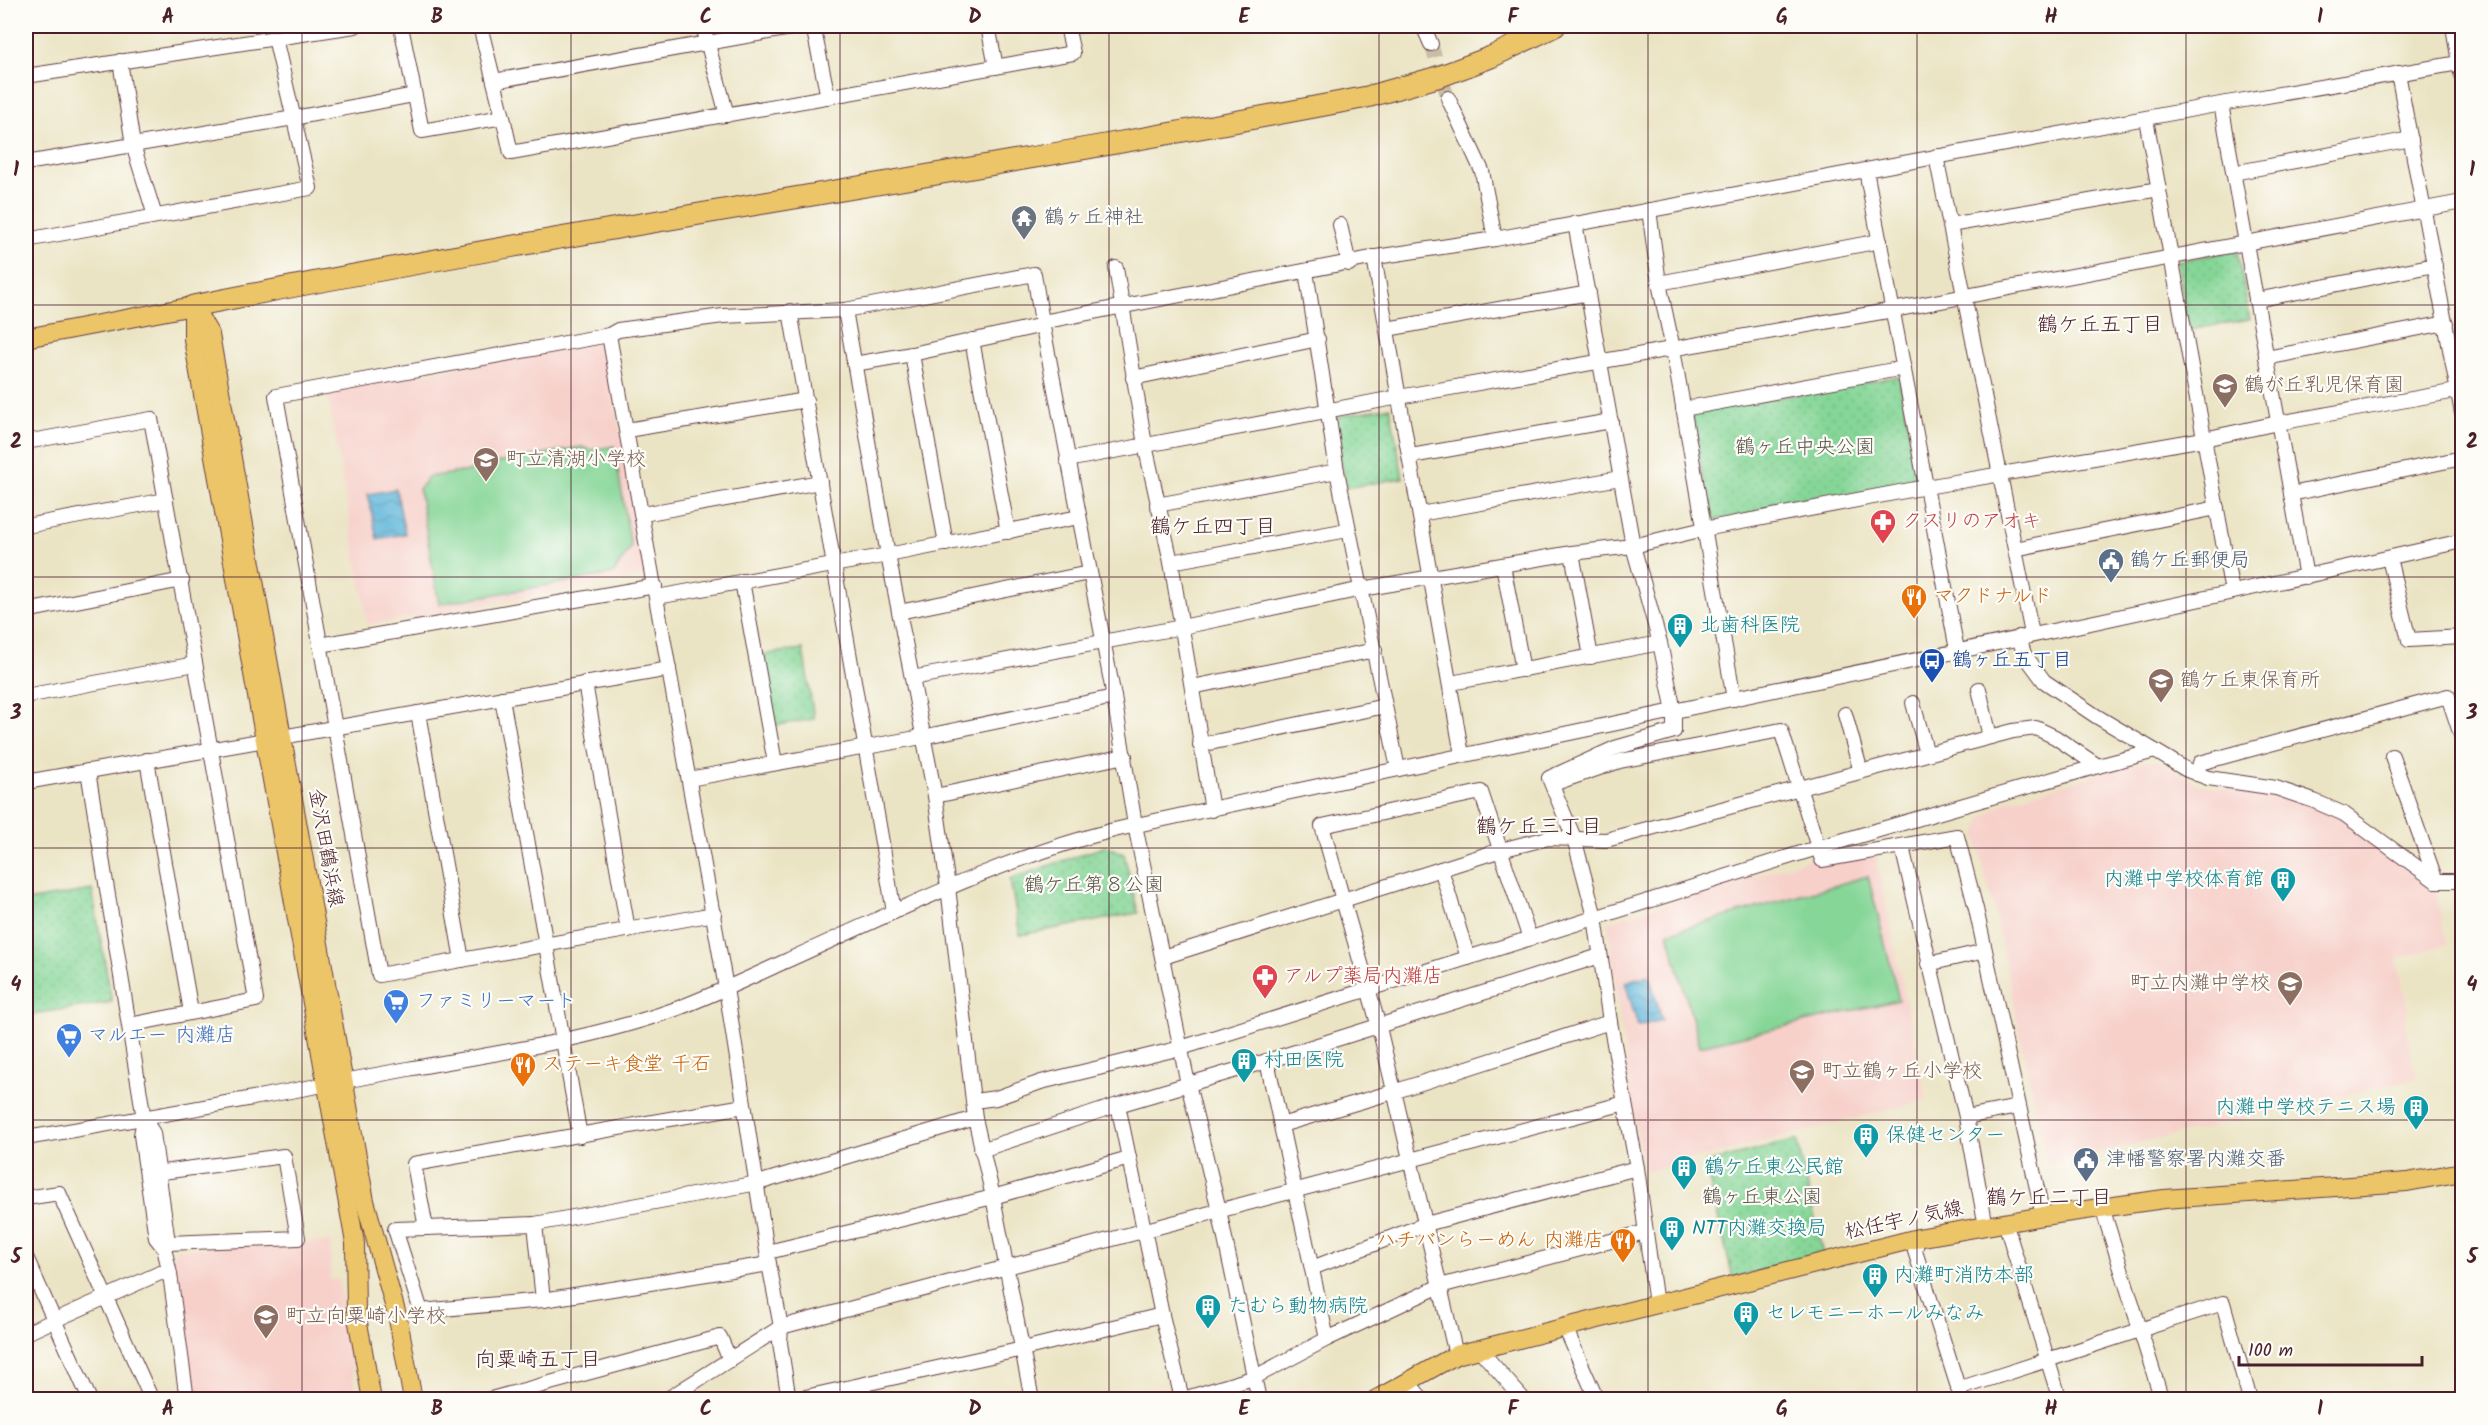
<svg xmlns="http://www.w3.org/2000/svg" width="2488" height="1425" font-family="Kalam,'Klee One',sans-serif">
<style>
.built{fill:#f7d0ca}
.grass{fill:url(#grass-dots);stroke:#687a61;stroke-width:1.5}
.pitch{fill:#85d697;stroke:#687a61;stroke-width:1.5}
.water{fill:url(#water-waves);stroke:#546a82;stroke-width:1.5}
.lines{fill:none;stroke-linecap:round;stroke-linejoin:round}
.minor-tunnel{stroke:#cbbda5;stroke-width:14;stroke-dasharray:14 7;stroke-linecap:butt}
.minor-casing{stroke:#623d42;stroke-width:16}
.major-casing{stroke:#623d42;stroke-width:20}
.highway-casing{stroke:#623d42;stroke-width:23}
.minor{stroke:#fff;stroke-width:14}
.major{stroke:#ecc569;stroke-width:18}
.highway{stroke:#ecc569;stroke-width:21}
.grid{fill:none;stroke:#4a1f2b;stroke-width:1.5;stroke-opacity:0.55}
.labels{text-anchor:middle;dominant-baseline:central;stroke-width:4.5;stroke-linejoin:round;paint-order:stroke}
.worship-label{font-size:20px;fill:#5b616d;stroke:#fdfcf7;text-anchor:start}
.education-label{font-size:20px;fill:#785e54;stroke:#fdfcf7;text-anchor:start}
.park-label{font-size:20px;fill:#5c564b;stroke:#fdfcf7}
.health-label{font-size:20px;fill:#be3a42;stroke:#fdfcf7;text-anchor:start}
.service-label{font-size:20px;fill:#4e5e75;stroke:#fdfcf7;text-anchor:start}
.food-label{font-size:20px;fill:#c56008;stroke:#fdfcf7;text-anchor:start}
.culture-label{font-size:20px;fill:#0d838f;stroke:#fdfcf7;text-anchor:start}
.transit-label{font-size:20px;fill:#164399;stroke:#fdfcf7;text-anchor:start}
.street-label{font-size:20px;fill:#4a1f2b;stroke:#fdfcf7}
.shop-label{font-size:20px;fill:#366cbe;stroke:#fdfcf7;text-anchor:start}
.neighbourhood-label{font-size:21px;fill:#4a1f2b;stroke:#fdfcf7}
.neatline{fill:none;stroke:#4a1f2b;stroke-width:2}
.grid-label{font-size:20px;text-anchor:middle;font-weight:bold;fill:#4a1f2b}
</style>
<defs>
<pattern id="grass-dots" width="8" height="8" patternUnits="userSpaceOnUse" patternTransform="scale(1.5)"><rect width="8" height="8" fill="#85d697"/><path d="M2 2h.1M6 6h.1" fill="none" stroke="#74b782" stroke-width="1.8" stroke-linecap="round"/></pattern>
<pattern id="water-waves" width="16" height="10" patternUnits="userSpaceOnUse" patternTransform="scale(1.5)"><rect width="16" height="10" fill="#5db5da"/><path d="M0 5q4-4 8 0t8 0" fill="none" stroke="#4f93b1"/></pattern>
</defs>
<rect width="100%" height="100%" fill="#fdfcf7"/>
<filter id="ink" filterUnits="userSpaceOnUse"><feTurbulence type="fractalNoise" baseFrequency=".0167" numOctaves="2"/><feDisplacementMap in="SourceGraphic" scale="12" xChannelSelector="R" yChannelSelector="G"/><feConvolveMatrix kernelMatrix="1 2 1 2 8 2 1 2 1" color-interpolation-filters="sRGB"/></filter>
<filter id="wash" filterUnits="userSpaceOnUse"><feTurbulence type="fractalNoise" baseFrequency=".008" numOctaves="4" result="noise"/><feDisplacementMap in="SourceGraphic" scale="24" xChannelSelector="R" yChannelSelector="G"/><feGaussianBlur stdDeviation="1.35" result="paint"/><feColorMatrix in="noise" values="0 0 0 0 0 0 0 0 0 0 0 0 0 0 0 0 0 1.4 0 .05"/><feComposite in="paint" operator="in"/></filter>
<g filter="url(#wash)">
<rect width="100%" height="100%" fill="#ebe4c4"/>
<g class="built">
<path d="M602 342 604 347 647 576 368 625 327 391Z"/>
<path d="M2143 761 2161 762 2199 785 2278 795 2345 815 2434 881 2446 944 2397 959 2408 1011 2404 1021 2417 1078 2047 1165 1995 913 1976 837 1981 819 2007 801Z"/>
<path d="M1874 849 1927 1100 1644 1172 1631 1101 1608 922 1826 854Z"/>
<path d="M331 1242 330 1279 339 1280 357 1399H195L171 1256 178 1249Z"/>
</g>
<g class="grass">
<path d="M1071 26H1125L1074 35Z"/>
<path d="M2237 250 2250 319 2189 330 2177 261Z"/>
<path d="M1899 376 1919 483 1711 521 1691 413Z"/>
<path d="M1390 407 1403 478 1346 488 1333 417Z"/>
<path d="M803 649 814 719 773 726 761 655Z"/>
<path d="M1106 846 1124 854 1138 913 1020 935 1010 879Z"/>
<path d="M92 890 112 1002 26 1015V901Z"/>
<path d="M1797 1140 1823 1255 1733 1278 1705 1163Z"/>
</g>
<g class="pitch">
<path d="M614 446 631 547 613 574 439 604 419 489 428 477 476 470 478 466 582 447 591 450Z"/>
<path d="M1868 876 1899 1000 1700 1046 1668 933Z"/>
</g>
<g class="water">
<path d="M396 489 405 534 377 539 368 494Z"/>
<path d="M1649 975 1662 1020 1638 1026 1625 982Z"/>
</g>
</g>
<g filter="url(#ink)">
<g class="lines">
<path class="minor-tunnel" d="M1431 44 1448 98"/>
<g class="minor-casing">
<g id="minor">
<path d="M401 26 422 131 503 117 511 153 1073 53 1067 26"/>
<path d="M480 26 503 117"/>
<path d="M703 26 727 115"/>
<path d="M813 26 828 97"/>
<path d="M988 26 996 67"/>
<path d="M1423 26 1431 44"/>
<path d="M120 61 133 145 155 216"/>
<path d="M2459 63 2462 78"/>
<path d="M2398 73 2462 413"/>
<path d="M26 76 355 26"/>
<path d="M494 81 802 26"/>
<path d="M1448 98 1482 171 1495 239"/>
<path d="M2221 104 2306 577"/>
<path d="M2146 119 2232 592"/>
<path d="M1936 156 2032 634"/>
<path d="M26 163 294 118 414 95"/>
<path d="M1866 170 1957 650"/>
<path d="M2233 173 2411 139"/>
<path d="M1649 210 1659 283 1673 349 1734 699"/>
<path d="M1575 223 1633 546 1660 643 1674 711V731L1615 748 1549 778 1574 838 1595 917 1610 1022 1637 1168 1656 1304"/>
<path d="M1340 225 1349 264"/>
<path d="M1950 225 2159 189"/>
<path d="M26 240 310 188 275 38"/>
<path d="M1374 257 1462 755"/>
<path d="M1116 268 1145 445 1171 562 1212 810"/>
<path d="M1306 271 1337 471 1398 769"/>
<path d="M1659 283 1880 241"/>
<path d="M2256 300 2435 265"/>
<path d="M845 310 888 555 935 796 948 887 975 1118 993 1197 1032 1400"/>
<path d="M790 311 894 912"/>
<path d="M1042 322 1114 697 1135 825 1188 1084 1219 1210 1259 1400"/>
<path d="M1387 329 1589 293"/>
<path d="M609 335 726 988 769 1264 781 1327 780 1343 789 1400"/>
<path d="M972 340 1008 532"/>
<path d="M912 354 946 544"/>
<path d="M2266 358 2446 323"/>
<path d="M854 364 912 354 1043 325"/>
<path d="M1133 378 1318 339"/>
<path d="M1683 409 1904 368"/>
<path d="M627 430 806 400"/>
<path d="M26 442 151 419 256 1000 129 1025"/>
<path d="M1411 456 1611 421"/>
<path d="M1067 460 1399 397 1893 310 2462 202"/>
<path d="M2291 494 2462 458"/>
<path d="M1157 505 1337 471"/>
<path d="M643 514 820 482"/>
<path d="M1420 514 1620 478"/>
<path d="M26 526 166 500"/>
<path d="M2015 549 2217 508"/>
<path d="M1572 553 1591 657"/>
<path d="M2389 558 2409 640 2462 637"/>
<path d="M1171 562 1348 530"/>
<path d="M1503 565 1523 670"/>
<path d="M742 581 775 763"/>
<path d="M657 597 888 555 1079 517"/>
<path d="M26 611 182 580"/>
<path d="M899 612 1089 573"/>
<path d="M2019 637 2024 654 2044 681 2096 716 2187 770 2208 778 2276 788 2314 801 2344 814 2436 881H2462"/>
<path d="M320 645 655 586"/>
<path d="M912 678 1182 627 1362 589 1572 553 1633 546 1704 529 1926 487 2204 439 2278 423 2462 390"/>
<path d="M585 683 628 930"/>
<path d="M1451 683 1660 643"/>
<path d="M1192 687 1375 650"/>
<path d="M1979 689 1990 737"/>
<path d="M26 696 195 664"/>
<path d="M502 698 580 1136"/>
<path d="M1913 703 1927 754"/>
<path d="M418 713 462 960"/>
<path d="M1845 714 1861 772"/>
<path d="M1200 745 1385 706"/>
<path d="M2392 756 2436 881"/>
<path d="M147 760 191 1012"/>
<path d="M2197 774 2200 763 2448 696 2462 738"/>
<path d="M689 779 922 737 1114 697"/>
<path d="M26 782 669 669"/>
<path d="M1556 783 1620 761 1781 730 1822 860 1957 836 1976 909 2043 1216"/>
<path d="M935 796 1125 756"/>
<path d="M1902 847 1966 1117 1986 1227"/>
<path d="M1441 869 1468 958"/>
<path d="M714 914 379 975 276 396 609 335 618 330 723 316 845 310 1034 274 1042 322 1376 257 1495 239 2221 104 2459 63 2453 26"/>
<path d="M1163 957 1501 850 1548 838 1606 840 2013 731 2036 728 2055 737 2098 766 2155 751"/>
<path d="M1928 964 1985 951"/>
<path d="M974 1101 996 1098 1041 1082 1181 1048 1817 848 2098 766"/>
<path d="M1118 1105 1129 1158"/>
<path d="M744 1106 414 1164 426 1228 535 1224 758 1183 975 1118"/>
<path d="M1966 1117 2018 1107"/>
<path d="M144 1119 153 1133 168 1243"/>
<path d="M1281 1125 1393 1092 1610 1022"/>
<path d="M26 1138C154 1117 281 1093 408 1069 498 1053 589 1040 676 1009 713 995 749 978 786 961 893 913 999 859 1114 830 1563 732 2014 643 2462 541"/>
<path d="M981 1150 1118 1105 1267 1061"/>
<path d="M147 1174 284 1156 298 1238 168 1243 164 1248"/>
<path d="M26 1198 59 1193 152 1400"/>
<path d="M2102 1207 2162 1400"/>
<path d="M2005 1222 2060 1400"/>
<path d="M535 1224 543 1300"/>
<path d="M426 1228 395 1229 421 1311 543 1300 769 1264"/>
<path d="M1918 1238 1915 1251 1962 1400"/>
<path d="M768 1252 993 1197 1129 1158 1162 1315"/>
<path d="M26 1257 90 1400"/>
<path d="M1312 1268 1426 1224 1637 1168"/>
<path d="M170 1274 187 1400"/>
<path d="M1565 1327 1597 1400"/>
<path d="M26 1333 160 1273 170 1274 164 1248 156 1238 141 1135 144 1119 88 771"/>
<path d="M1327 1339 1440 1286 1645 1232"/>
<path d="M1479 1349 1524 1400"/>
<path d="M1456 1355 1379 1027 1322 826 1481 792 1530 939"/>
<path d="M1408 1382 1423 1400"/>
<path d="M1958 1389 2223 1303 2250 1400"/>
<path d="M26 1395 27 1400"/>
<path d="M487 1400 720 1337 730 1360"/>
<path d="M666 1400 781 1327 1625 1103"/>
<path d="M792 1400 1023 1349 1162 1315 1182 1399"/>
<path d="M1180 1400 1253 1378 1327 1339 1267 1061 1600 956"/>
</g>
</g>
<g class="major-casing">
<g id="major">
<path d="M193 306 210 335 365 1201 398 1319 413 1400"/>
<path d="M193 308V339L355 1243 356 1312 372 1400"/>
<path d="M26 338 193 306"/>
<path d="M1375 1400 1456 1355 1918 1238 2043 1216 2164 1199 2407 1182 2462 1172"/>
</g>
</g>
<g class="highway-casing">
<path id="highway" d="M193 306C583 228 977 172 1367 97L1441 76 1491 57 1555 26"/>
</g>
<use href="#minor" class="minor"/>
<use href="#major" class="major"/>
<use href="#highway" class="highway"/>
</g>
</g>
<path class="grid" d="M302 26V1400M571 26V1400M840 26V1400M1109 26V1400M1379 26V1400M1648 26V1400M1917 26V1400M2186 26V1400M26 305H2462M26 577H2462M26 848H2462M26 1120H2462"/>
<defs>
<g id="temple-pin" transform="scale(1.35)"><path d="M0 17L-7.5 6A9.5 9.5 0 1 1 7.5 6Z" fill="#6b7280" stroke="#fdfcf7"/><path d="M0-6L5-2H3V0L6.5 2.5H4V6H1.5V3h-3V6H-4V2.5H-6.5L-3 0V-2H-5Z" fill="#fff"/></g>
<g id="school-pin" transform="scale(1.35)"><path d="M0 17L-7.5 6A9.5 9.5 0 1 1 7.5 6Z" fill="#8d6e63" stroke="#fdfcf7"/><path d="M0-5L7-2L0 1L-7-2ZM-4 1L0 2.5L4 1V4Q0 6-4 4Z" fill="#fff"/></g>
<g id="pharmacy-pin" transform="scale(1.35)"><path d="M0 17L-7.5 6A9.5 9.5 0 1 1 7.5 6Z" fill="#e0444e" stroke="#fdfcf7"/><path d="M-2-6h4v4h4v4h-4v4h-4v-4h-4v-4h4Z" fill="#fff"/></g>
<g id="civic-pin" transform="scale(1.35)"><path d="M0 17L-7.5 6A9.5 9.5 0 1 1 7.5 6Z" fill="#5c6f8a" stroke="#fdfcf7"/><path d="M-.6-6.5H3V-4.5H.6V-3L4-1V1h2V6H-6V1h2V-1L-.6-3ZM-1.2 2.5V6h2.4V2.5Z" fill="#fff"/></g>
<g id="restaurant-pin" transform="scale(1.35)"><path d="M0 17L-7.5 6A9.5 9.5 0 1 1 7.5 6Z" fill="#e8710a" stroke="#fdfcf7"/><path d="M-5-6h1v4h1v-4h1v4h1v-4h1v5L-1.5 .5V6h-2V.5L-5-1ZM5-6V6H3V1.5H1.5Q1.5-4 5-6Z" fill="#fff"/></g>
<g id="building-pin" transform="scale(1.35)"><path d="M0 17L-7.5 6A9.5 9.5 0 1 1 7.5 6Z" fill="#0f9aa8" stroke="#fdfcf7"/><path d="M-4-6H4V6H1V3H-1V6H-4ZM-2.5-4.3h1.7v1.8h-1.7ZM.8-4.3h1.7v1.8H.8ZM-2.5-1h1.7V.8h-1.7ZM.8-1h1.7V.8H.8Z" fill="#fff"/></g>
<g id="bus-pin" transform="scale(1.35)"><path d="M0 17L-7.5 6A9.5 9.5 0 1 1 7.5 6Z" fill="#1a4fb4" stroke="#fdfcf7"/><path d="M-5-6H5V4H4V6H2V4H-2V6H-4V4H-5ZM-3.5-4V0h7V-4ZM-3.5 1.2v1.5H-2V1.2ZM2 1.2v1.5H3.5V1.2Z" fill="#fff"/></g>
<g id="supermarket-pin" transform="scale(1.35)"><path d="M0 17L-7.5 6A9.5 9.5 0 1 1 7.5 6Z" fill="#3f7fe0" stroke="#fdfcf7"/><path d="M-6-5.5h2.5l.6 2H6L4.5 2H-2.5L-4.4-4H-6ZM-1.5 3.2a1.3 1.3 0 1 0 .1 0ZM3 3.2a1.3 1.3 0 1 0 .1 0Z" fill="#fff"/></g>
</defs>
<g fill-rule="evenodd">
<use href="#temple-pin" x="1024" y="218"/>
<use href="#school-pin" x="2225" y="386"/>
<use href="#school-pin" x="486" y="460"/>
<use href="#pharmacy-pin" x="1883" y="522"/>
<use href="#civic-pin" x="2111" y="561"/>
<use href="#restaurant-pin" x="1914" y="597"/>
<use href="#building-pin" x="1680" y="626"/>
<use href="#bus-pin" x="1932" y="661"/>
<use href="#school-pin" x="2161" y="681"/>
<use href="#building-pin" x="2283" y="880"/>
<use href="#pharmacy-pin" x="1265" y="977"/>
<use href="#school-pin" x="2290" y="984"/>
<use href="#supermarket-pin" x="396" y="1002"/>
<use href="#supermarket-pin" x="69" y="1036"/>
<use href="#building-pin" x="1244" y="1061"/>
<use href="#restaurant-pin" x="523" y="1065"/>
<use href="#school-pin" x="1802" y="1072"/>
<use href="#building-pin" x="2416" y="1108"/>
<use href="#building-pin" x="1866" y="1136"/>
<use href="#civic-pin" x="2086" y="1160"/>
<use href="#building-pin" x="1684" y="1168"/>
<use href="#building-pin" x="1672" y="1229"/>
<use href="#restaurant-pin" x="1623" y="1241"/>
<use href="#building-pin" x="1875" y="1276"/>
<use href="#building-pin" x="1208" y="1307"/>
<use href="#building-pin" x="1746" y="1314"/>
<use href="#school-pin" x="266" y="1317"/>
</g>
<g class="labels">
<g class="worship-label">
<text x="1044" y="218">鶴ヶ丘神社</text>
</g>
<g class="education-label">
<text x="2244" y="386">鶴が丘乳児保育園</text>
<text x="506" y="460">町立清湖小学校</text>
<text x="2180" y="681">鶴ケ丘東保育所</text>
<text x="2270" y="984" text-anchor="end">町立内灘中学校</text>
<text x="1822" y="1072">町立鶴ヶ丘小学校</text>
<text x="286" y="1317">町立向粟崎小学校</text>
</g>
<g class="park-label">
<text x="1805" y="448">鶴ヶ丘中央公園</text>
<text x="1094" y="886">鶴ケ丘第８公園</text>
<text x="1762" y="1198">鶴ヶ丘東公園</text>
</g>
<g class="health-label">
<text x="1902" y="522">クスリのアオキ</text>
<text x="1284" y="977">アルプ薬局内灘店</text>
</g>
<g class="service-label">
<text x="2130" y="561">鶴ケ丘郵便局</text>
<text x="2106" y="1160">津幡警察署内灘交番</text>
</g>
<g class="food-label">
<text x="1934" y="597">マクドナルド</text>
<text x="542" y="1065">ステーキ食堂 千石</text>
<text x="1604" y="1241" text-anchor="end">ハチバンらーめん 内灘店</text>
</g>
<g class="culture-label">
<text x="1700" y="626">北歯科医院</text>
<text x="2264" y="880" text-anchor="end">内灘中学校体育館</text>
<text x="1264" y="1061">村田医院</text>
<text x="2396" y="1108" text-anchor="end">内灘中学校テニス場</text>
<text x="1886" y="1136">保健センター</text>
<text x="1704" y="1168">鶴ケ丘東公民館</text>
<text x="1692" y="1229">NTT内灘交換局</text>
<text x="1894" y="1276">内灘町消防本部</text>
<text x="1228" y="1307">たむら動物病院</text>
<text x="1766" y="1314">セレモニーホールみなみ</text>
</g>
<g class="transit-label">
<text x="1952" y="661">鶴ヶ丘五丁目</text>
</g>
<g class="street-label">
<text transform="translate(325 848) rotate(80)">金沢田鶴浜線</text>
<text transform="translate(1904 1221) rotate(-12)">松任宇ノ気線</text>
</g>
<g class="shop-label">
<text x="416" y="1002">ファミリーマート</text>
<text x="88" y="1036">マルエー 内灘店</text>
</g>
<g class="neighbourhood-label">
<text x="2100" y="325">鶴ケ丘五丁目</text>
<text x="1213" y="527">鶴ケ丘四丁目</text>
<text x="1539" y="827">鶴ケ丘三丁目</text>
<text x="2049" y="1198">鶴ケ丘二丁目</text>
<text x="538" y="1360">向粟崎五丁目</text>
</g>
</g>
<rect width="2488" height="1425" fill="none" stroke="#fdfcf7" stroke-width="66"/>
<path d="M2239 1356v9h183v-9" fill="none" stroke="#4a1f2b" stroke-width="3"/>
<text x="2248" y="1356" font-size="18" fill="#4a1f2b" stroke="#fdfcf7" stroke-width="4.5" paint-order="stroke">100 m</text>
<rect x="33" y="33" width="2422" height="1359" class="neatline"/>
<g class="grid-label">
<text x="168" y="23">A</text>
<text x="437" y="23">B</text>
<text x="706" y="23">C</text>
<text x="975" y="23">D</text>
<text x="1244" y="23">E</text>
<text x="1513" y="23">F</text>
<text x="1782" y="23">G</text>
<text x="2051" y="23">H</text>
<text x="2320" y="23">I</text>
<text x="16" y="176">1</text>
<text x="2472" y="176">1</text>
<text x="16" y="448">2</text>
<text x="2472" y="448">2</text>
<text x="16" y="719">3</text>
<text x="2472" y="719">3</text>
<text x="16" y="991">4</text>
<text x="2472" y="991">4</text>
<text x="16" y="1263">5</text>
<text x="2472" y="1263">5</text>
<text x="168" y="1415">A</text>
<text x="437" y="1415">B</text>
<text x="706" y="1415">C</text>
<text x="975" y="1415">D</text>
<text x="1244" y="1415">E</text>
<text x="1513" y="1415">F</text>
<text x="1782" y="1415">G</text>
<text x="2051" y="1415">H</text>
<text x="2320" y="1415">I</text>
</g>
</svg>
